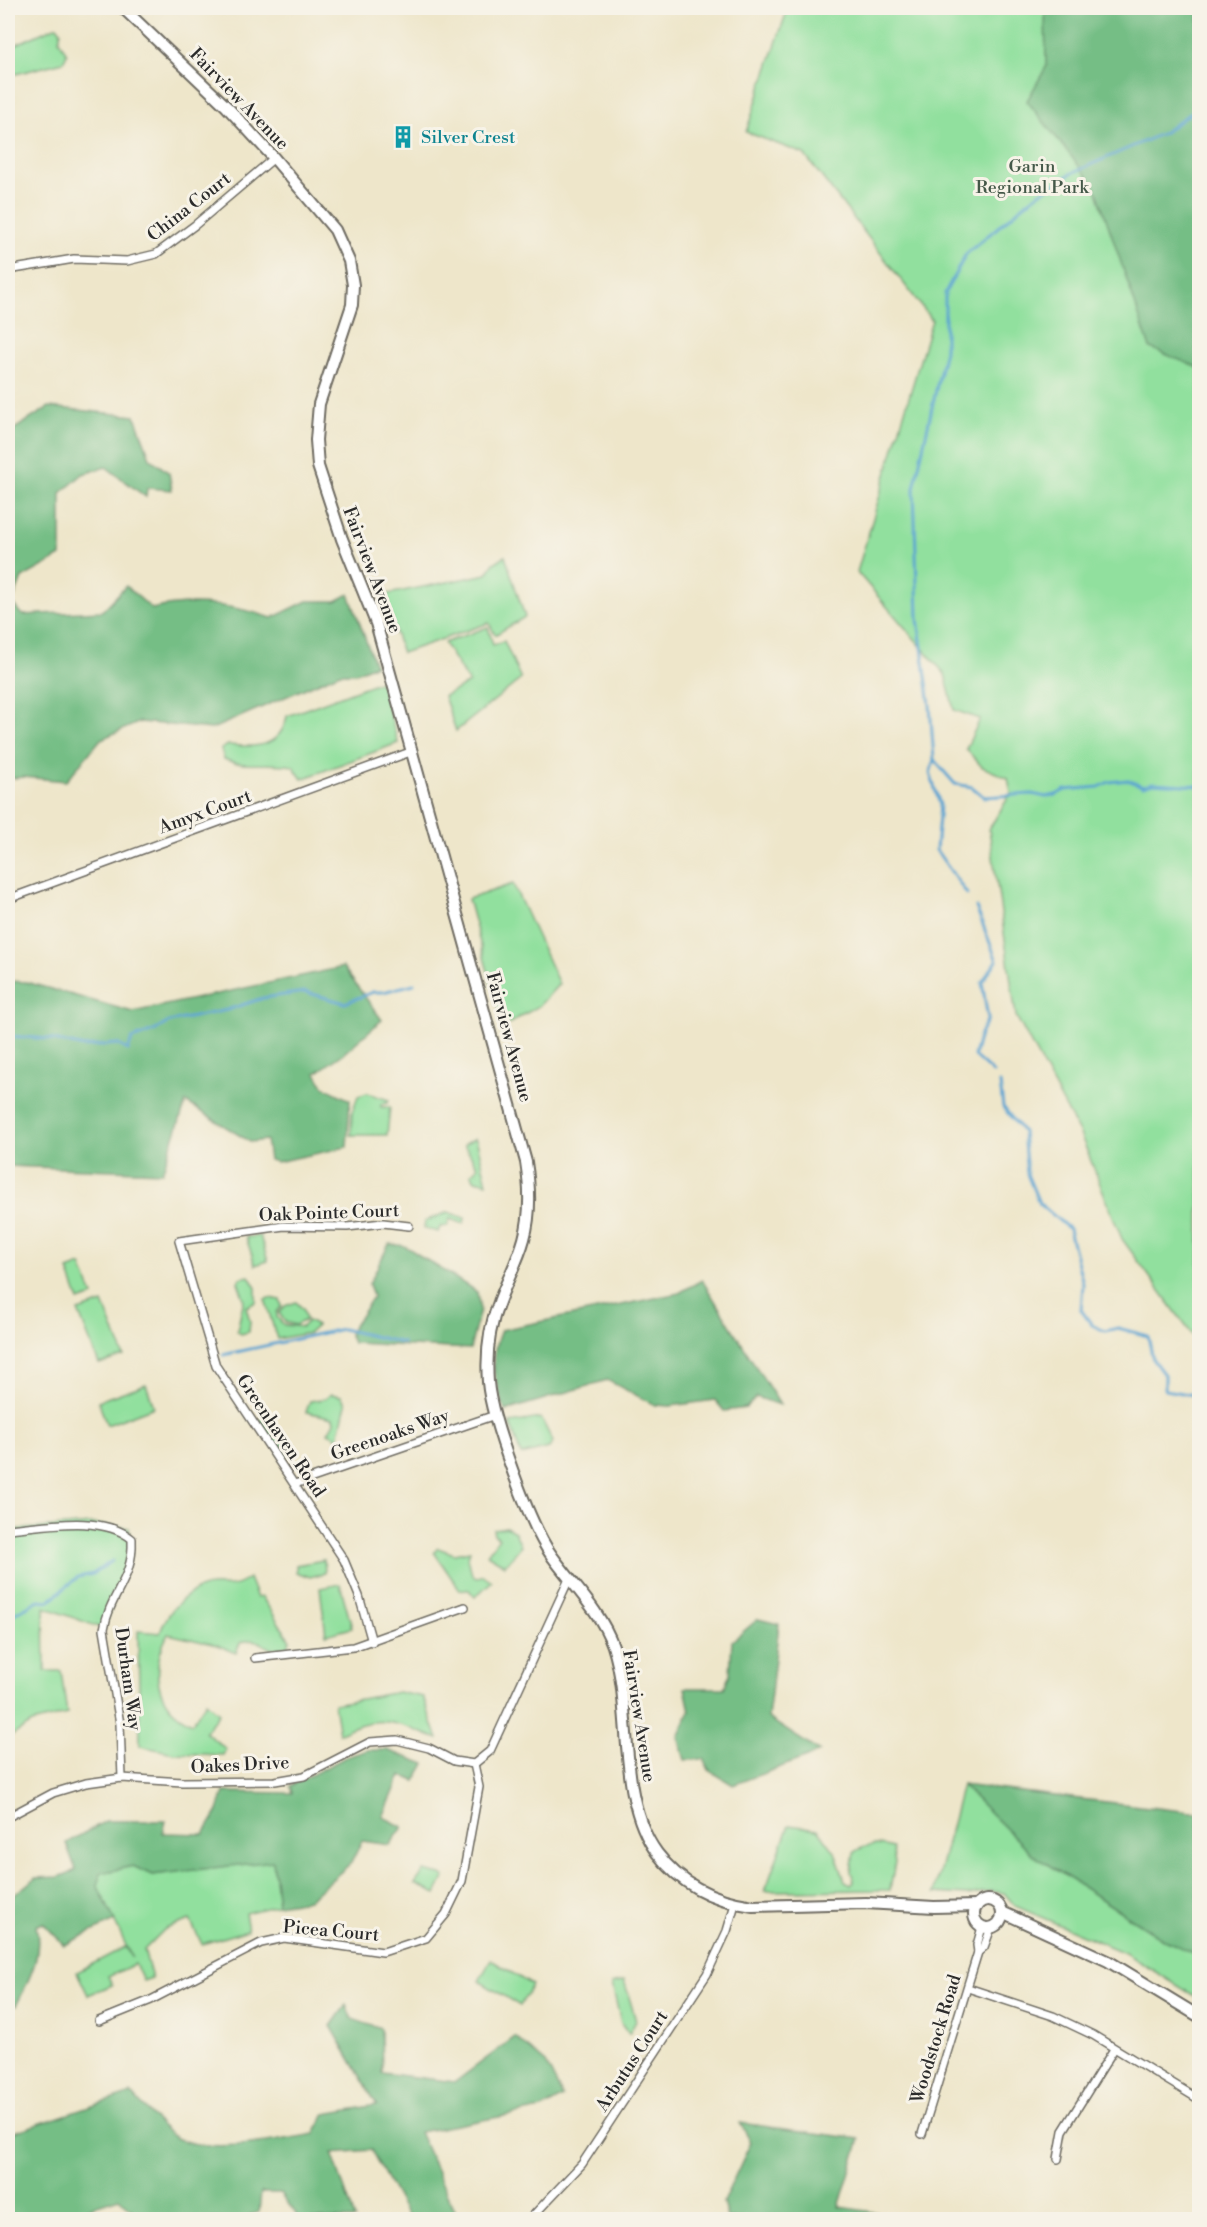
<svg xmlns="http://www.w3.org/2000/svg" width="1207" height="2227" font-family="'Libre Bodoni',serif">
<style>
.green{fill:#91e09e;stroke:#5e8664;stroke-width:1.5}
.forest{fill:#74be85;stroke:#507458;stroke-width:1.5}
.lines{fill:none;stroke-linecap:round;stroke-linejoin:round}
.stream{stroke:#59a3d1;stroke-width:3}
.street-casing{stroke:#6f6c63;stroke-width:10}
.secondary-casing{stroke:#6f6c63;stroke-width:14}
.street{stroke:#fff;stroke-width:7}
.secondary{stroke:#fff;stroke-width:10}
.labels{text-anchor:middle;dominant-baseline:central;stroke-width:6;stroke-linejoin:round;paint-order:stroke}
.street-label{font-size:18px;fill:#2b2b2b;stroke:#f7f3e8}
.culture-label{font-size:18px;fill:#0d838f;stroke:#f7f3e8;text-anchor:start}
.park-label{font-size:18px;fill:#445848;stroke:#f7f3e8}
</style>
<rect width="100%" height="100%" fill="#f7f3e8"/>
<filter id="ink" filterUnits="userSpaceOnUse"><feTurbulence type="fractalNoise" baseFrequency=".0167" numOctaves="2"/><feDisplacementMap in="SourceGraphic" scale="12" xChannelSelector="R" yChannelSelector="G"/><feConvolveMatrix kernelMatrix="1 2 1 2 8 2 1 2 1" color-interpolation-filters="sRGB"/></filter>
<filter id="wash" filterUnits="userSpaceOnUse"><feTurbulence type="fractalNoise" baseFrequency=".008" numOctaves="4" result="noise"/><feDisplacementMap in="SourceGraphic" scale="24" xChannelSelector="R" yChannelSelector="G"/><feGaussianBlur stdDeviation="1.35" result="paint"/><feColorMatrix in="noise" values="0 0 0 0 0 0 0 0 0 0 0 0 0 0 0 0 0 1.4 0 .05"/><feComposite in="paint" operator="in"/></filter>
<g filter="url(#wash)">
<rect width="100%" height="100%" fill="#eee6ca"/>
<g class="green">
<path d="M788 8H1199V1344L1122 1239 1081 1136 1016 1016 989 829 1011 793 1008 778 982 767 966 749 980 719 954 710 945 674 857 572 932 320 804 154 746 132Z"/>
<path d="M57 26 61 31 59 40 67 54 63 62 8 76V48Z"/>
<path d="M505 556 525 617 495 635 489 623 402 653 383 595 487 574 494 563Z"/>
<path d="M488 627 493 645 504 641 521 679 456 731 444 696 469 683 444 643Z"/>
<path d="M381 681 398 743 302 779 293 766C269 761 247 769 224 759L221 749 228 745C255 748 281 748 287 716Z"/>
<path d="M513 884 559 984 539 1006 508 1024 501 1019 468 899Z"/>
<path d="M367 1093 389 1100 388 1103 381 1104V1107H390L387 1135H351L352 1112 358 1096Z"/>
<path d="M475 1138 477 1142 487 1183 475 1180 471 1174 478 1167 464 1145Z"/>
<path d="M448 1212 465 1218 464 1224 450 1219 447 1226 440 1227 438 1232 424 1228 425 1221Z"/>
<path d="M260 1236 268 1261 255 1265 246 1237Z"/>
<path d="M81 1265 93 1296 79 1301 68 1270Z"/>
<path d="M249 1276 256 1288V1302L246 1307 250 1321 249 1332 241 1334 237 1331 244 1299 238 1282 240 1278Z"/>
<path d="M270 1298 280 1300 282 1306 277 1312V1317L284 1325 302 1327 308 1321 317 1326 309 1333 277 1339 265 1299Z"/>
<path d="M296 1302 303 1309 306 1320 295 1325 285 1322 279 1313 285 1306Z"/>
<path d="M103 1303 124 1356 99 1364 78 1311Z"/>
<path d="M146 1384 154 1407 107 1425 98 1401Z"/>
<path d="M331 1394 341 1396 346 1404 338 1438 328 1433 334 1422 333 1418 306 1412 310 1401 325 1399Z"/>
<path d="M266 1417 291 1455H281L258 1421Z"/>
<path d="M541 1418 553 1442 549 1448 521 1455 510 1423Z"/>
<path d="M93 1524 129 1528 132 1547 104 1629 44 1607 45 1671H61L67 1714 32 1723 8 1738V1530Z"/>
<path d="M506 1527 515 1532 521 1546 505 1565 487 1554 499 1538 494 1534 493 1529Z"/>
<path d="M438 1548 454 1554 470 1551 468 1557 472 1575 476 1578 483 1575 492 1581 475 1597 469 1590 459 1589 434 1552Z"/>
<path d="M324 1560 325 1573 310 1577 296 1572V1565Z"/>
<path d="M249 1578 257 1598 262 1597 290 1640 287 1647 271 1649C260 1642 254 1637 240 1643L236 1653 217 1645 168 1634C150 1668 154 1706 192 1723L206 1702 219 1713 205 1732 226 1749 223 1755 174 1753 140 1746 138 1631 160 1633C167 1610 192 1583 219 1586 231 1587 238 1586 249 1578Z"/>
<path d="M340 1584 352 1628 326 1635 320 1588Z"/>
<path d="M398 1692 423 1697 438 1739C398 1724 379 1711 339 1734L334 1704Z"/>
<path d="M962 1785 1033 1855 1163 1939 1199 1956V1999L1125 1953 1015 1906 1004 1893 989 1891 968 1895 934 1893Z"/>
<path d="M789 1825 818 1829 835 1852 845 1881 851 1884 854 1881 851 1872 854 1852C867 1844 878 1843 892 1848L895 1862 890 1890 765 1891Z"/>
<path d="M273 1860 278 1905 245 1913 248 1930 202 1944 190 1920 165 1929 144 1950 152 1978 143 1981 135 1964 108 1977 112 1985 88 1995 77 1972 125 1947 132 1958 97 1885 101 1873 133 1866 152 1875Z"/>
<path d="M424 1871 445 1876 436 1894 415 1884Z"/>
<path d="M491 1960 532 1985 520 2006 479 1981Z"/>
<path d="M624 1980 636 2021 629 2034 621 2023 612 1984Z"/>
</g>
<g class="forest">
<path d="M1045 8H1199V368L1150 348 1095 186 1027 101 1046 67Z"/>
<path d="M49 407 135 416 150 458 169 473 172 490 147 488 146 497 106 467 83 474 61 493V556L22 578 12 603 22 615 102 611 126 586 152 609C192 599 233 605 272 618L307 601H336L349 594 375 665 356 673H340L212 729 140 722 101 739 66 781 23 777 8 779V433Z"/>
<path d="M343 967 382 1020 343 1054 316 1073 324 1087 350 1100 347 1147 277 1162 269 1160 266 1140 250 1142 186 1102 162 1172 8 1166V981L26 982 133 1012Z"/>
<path d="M389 1244 405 1246 477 1292 480 1310 470 1349 353 1343 349 1333 373 1297 369 1284Z"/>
<path d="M702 1280 780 1405 756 1397 746 1408 724 1411 715 1400 670 1406 655 1405 607 1380 505 1411C494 1380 488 1361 501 1330L679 1293Z"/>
<path d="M758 1619 779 1624 768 1718 820 1752 733 1785 709 1770 704 1759 685 1760 678 1737 690 1711 685 1688H724L730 1674 732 1641Z"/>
<path d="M368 1750H387L425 1764 415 1781 401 1775 383 1817 403 1827 390 1845 362 1841 351 1863 308 1900 278 1905 273 1861 152 1875 133 1866 101 1873 97 1885 115 1921 64 1945 43 1923 36 1926C43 1956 29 1979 16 2006L8 2003V1900L35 1878 59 1877 76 1870 66 1843 106 1821H166L163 1833 204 1834 218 1811 224 1792 292 1793 290 1786 346 1757Z"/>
<path d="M962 1785 1199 1813V1956L1163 1939 1033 1855Z"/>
<path d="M346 2005 352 2019 381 2029 382 2073 455 2082 515 2037 546 2063 563 2097 542 2109 419 2132 458 2219H409L371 2150 332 2153 355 2219H300L280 2193H261L259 2212 239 2219H141L119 2198 91 2207 64 2219H8V2134L131 2093C144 2106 158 2125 173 2136 204 2156 280 2140 315 2134L325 2114 377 2105 331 2026Z"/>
<path d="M740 2123 860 2139 839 2207 921 2219H727L723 2202 751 2142Z"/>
</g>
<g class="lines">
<g class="stream">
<path d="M934 760 955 784 972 787 984 797 1032 794 1046 797 1056 795 1065 790 1099 787 1109 782 1128 780 1143 786 1153 783 1200 786"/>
<path d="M967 894 936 850 940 805 930 773 934 760 930 705 918 619 914 488 945 350V293L966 254 1035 196 1072 173 1163 133 1200 106"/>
<path d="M976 907 997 961 982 982 988 1019 980 1034 974 1056 993 1073"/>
<path d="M8 1036 49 1039 84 1047 117 1044 128 1050 132 1039 154 1031 169 1022 227 1010 263 998 305 992 345 1003 373 992H383L414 984"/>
<path d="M1000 1083 1003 1107 1023 1132 1027 1174 1039 1203 1069 1229 1083 1284 1081 1310 1092 1325 1105 1331 1118 1328 1148 1336 1153 1360 1165 1376V1390L1200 1396"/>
<path d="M223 1355 342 1329 403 1343"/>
<path d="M8 1617 39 1600 49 1601 78 1577 93 1574 112 1561"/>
</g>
</g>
</g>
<g filter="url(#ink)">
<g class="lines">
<g class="street-casing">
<g id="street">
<path d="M8 270 74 259 127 261 156 254 195 225 274 158"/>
<path d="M8 899 413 751"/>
<path d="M295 1484 495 1415"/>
<path d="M8 1529C44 1526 103 1514 132 1539 134 1580 110 1593 104 1629L120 1724 122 1778"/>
<path d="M372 1642 359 1596 344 1560 216 1366 179 1241 284 1226 347 1227 383 1223 409 1226"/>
<path d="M255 1658 353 1647 465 1607"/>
<path d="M8 1817 53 1793 86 1783 122 1778 182 1782 275 1781 304 1776 370 1742 397 1740 429 1748 454 1761 474 1764 490 1751 569 1579"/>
<path d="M978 1952 984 1947 991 1928"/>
<path d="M968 1988 1053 2016 1093 2035 1200 2100"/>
<path d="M99 2021 151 2000 261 1943 284 1938 383 1952 426 1938 446 1914 462 1881 479 1787 474 1764"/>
<path d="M922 2134 978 1952 977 1945 982 1927"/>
<path d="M1058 2159 1063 2131 1114 2049"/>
<path d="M529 2220 582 2164 707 1974 727 1931 735 1904"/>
</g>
</g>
<g class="secondary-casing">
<g id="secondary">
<path d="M123 8 227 107 274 158 335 230 349 261 353 285 352 305 319 404 316 440 318 466 342 539 376 623 526 1162C530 1187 531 1214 524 1239 518 1261 507 1280 499 1302 489 1327 486 1355 488 1382 491 1419 530 1526 552 1556 573 1585 601 1612 613 1646 634 1710 616 1797 657 1853 681 1885 715 1901 753 1906L866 1903 934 1907 977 1906"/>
<circle cx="988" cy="1914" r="14"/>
<path d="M1002 1912 1108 1961 1200 2017"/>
</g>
</g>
<use href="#street" class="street"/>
<use href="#secondary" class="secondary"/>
</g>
</g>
<defs>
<g id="building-bare" transform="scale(1.8)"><path d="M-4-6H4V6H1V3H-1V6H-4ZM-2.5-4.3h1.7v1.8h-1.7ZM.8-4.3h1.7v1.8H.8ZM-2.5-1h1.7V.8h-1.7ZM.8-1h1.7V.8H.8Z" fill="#0f9aa8" stroke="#f7f3e8" stroke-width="2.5" paint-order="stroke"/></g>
</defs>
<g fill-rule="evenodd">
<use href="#building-bare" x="403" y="137"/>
</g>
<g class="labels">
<g class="street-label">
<text transform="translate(239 99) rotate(46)">Fairview Avenue</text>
<text transform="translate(189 207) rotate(-38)">China Court</text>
<text transform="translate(372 570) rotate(69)">Fairview Avenue</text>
<text transform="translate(205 812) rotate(-20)">Amyx Court</text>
<text transform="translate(509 1037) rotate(75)">Fairview Avenue</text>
<text transform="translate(329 1213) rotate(-2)">Oak Pointe Court</text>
<text transform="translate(390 1435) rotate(-19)">Greenoaks Way</text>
<text transform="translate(281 1436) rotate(56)">Greenhaven Road</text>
<text transform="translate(128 1679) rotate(82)">Durham Way</text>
<text transform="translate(639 1716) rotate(81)">Fairview Avenue</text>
<text transform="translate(240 1765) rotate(-3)">Oakes Drive</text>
<text transform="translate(331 1931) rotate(5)">Picea Court</text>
<text transform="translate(936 2039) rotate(-73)">Woodstock Road</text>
<text transform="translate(632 2061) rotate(-57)">Arbutus Court</text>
</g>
<g class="culture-label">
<text x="421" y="137">Silver Crest</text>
</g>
<g class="park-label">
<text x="1032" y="166">Garin<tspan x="1032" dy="21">Regional Park</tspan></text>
</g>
</g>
<rect width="1207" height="2227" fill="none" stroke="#f7f3e8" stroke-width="30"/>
</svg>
